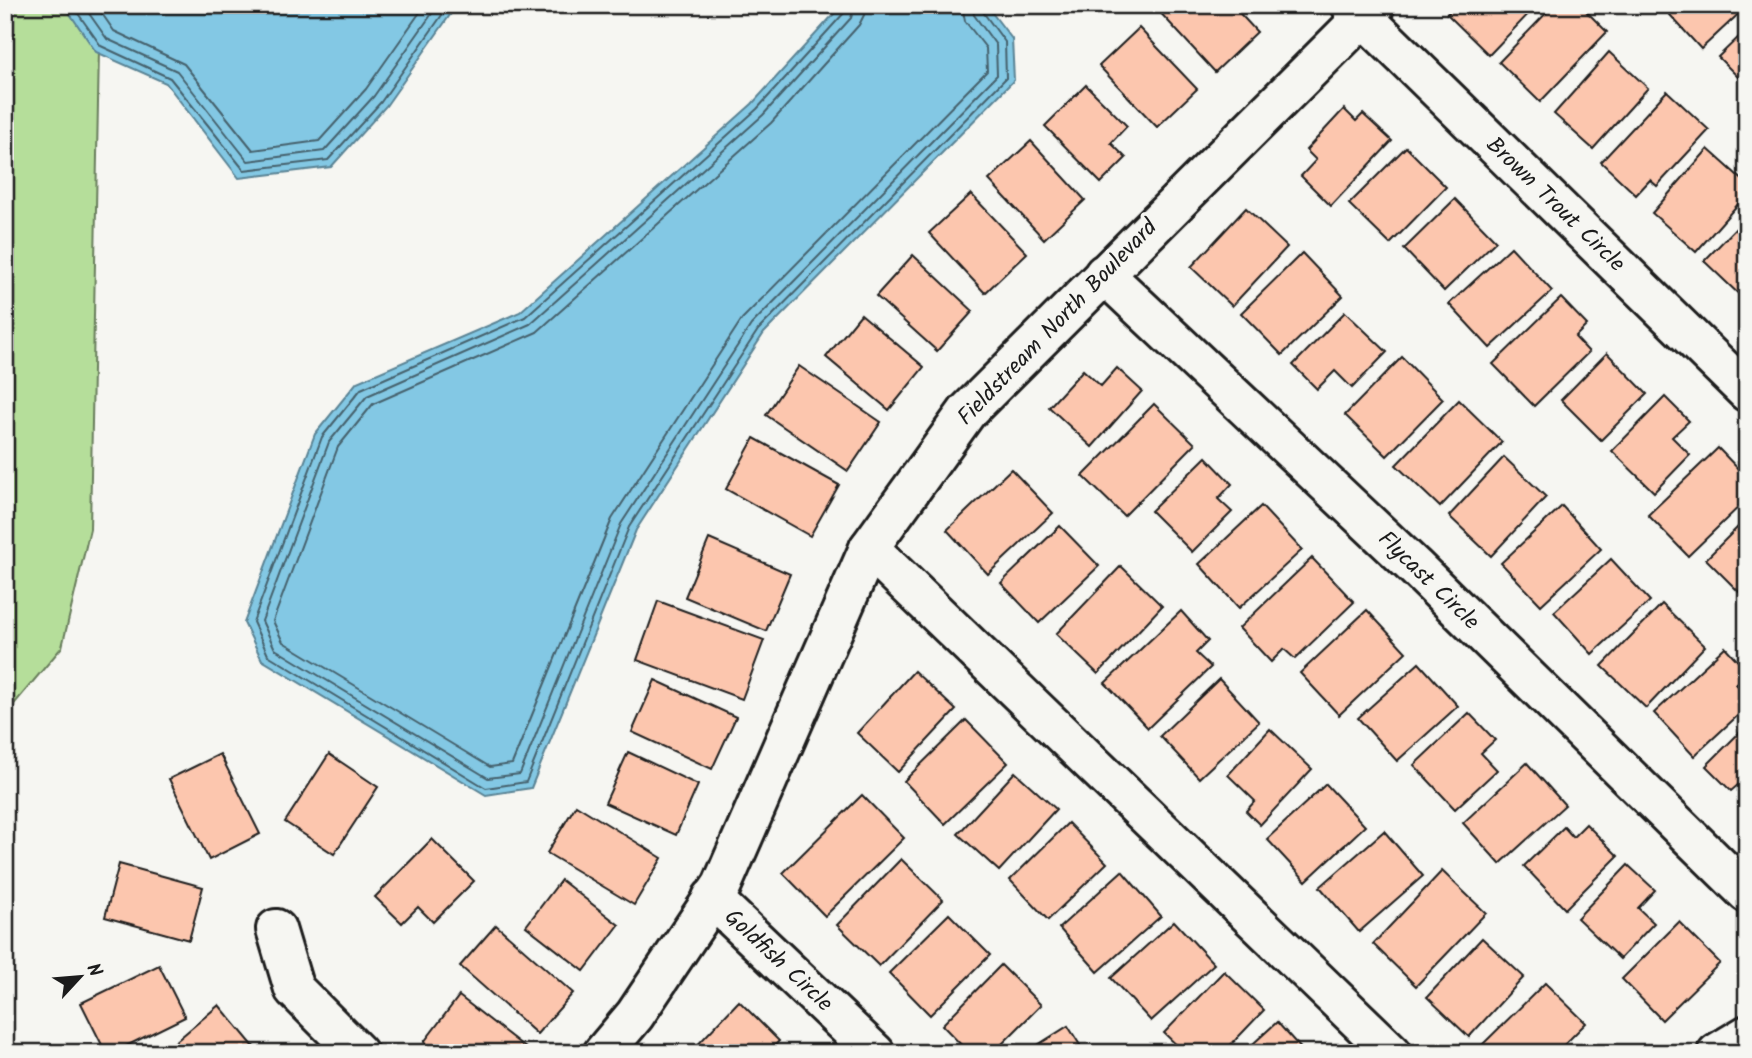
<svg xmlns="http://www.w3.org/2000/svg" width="1752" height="1058" font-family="Kalam,sans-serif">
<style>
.green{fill:#b5de9a;stroke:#687d5b;stroke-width:2}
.water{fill:#83c8e4;stroke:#5a8394;stroke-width:2}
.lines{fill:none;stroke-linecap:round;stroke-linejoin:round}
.shore{stroke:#45616c;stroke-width:2}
.building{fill:#fcc6ae;stroke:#1c1c1c;stroke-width:2}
.minor-casing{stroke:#1c1c1c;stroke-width:44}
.minor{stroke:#f6f6f2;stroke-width:38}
.labels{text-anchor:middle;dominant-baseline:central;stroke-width:7;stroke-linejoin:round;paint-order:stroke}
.street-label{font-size:23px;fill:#1c1c1c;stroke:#f6f6f2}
</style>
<rect width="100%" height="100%" fill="#f6f6f2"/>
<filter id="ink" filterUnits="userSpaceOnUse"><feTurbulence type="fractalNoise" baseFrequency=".0143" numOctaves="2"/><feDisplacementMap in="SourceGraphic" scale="14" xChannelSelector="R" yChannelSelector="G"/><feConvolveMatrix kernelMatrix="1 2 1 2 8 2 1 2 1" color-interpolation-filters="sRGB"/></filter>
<g filter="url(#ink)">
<path class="green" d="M5 5H64L99 49 90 529 62 647 5 715Z"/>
<g class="water">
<path d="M64 5H457L386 106 331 167 239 178 166 83 96 52Z"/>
<path d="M842 5H986L1012 39 1014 80 764 333 636 530 531 788 486 795 262 660 244 623 315 434 357 382 520 312 752 104Z"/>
</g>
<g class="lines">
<g class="shore">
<path d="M72 5 101 46 170 78 244 170 328 160 381 102 449 5"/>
<path d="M83 5 107 39 177 71 248 161 324 151 374 96 438 5"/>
<path d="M96 5 114 31 184 64 253 150 319 141 366 89 425 5"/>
<path d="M846 5 844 13 757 109 525 317 361 389 322 437 253 622 268 655 486 788 526 782 629 527 758 330 1006 78 1005 42 983 12 981 5"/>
<path d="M855 5 851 18 763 115 530 324 367 396 329 442 262 621 275 649 488 778 520 774 621 524 751 325 997 75 996 45 974 15 972 5"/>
<path d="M865 5 864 15 859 25 771 123 537 332 373 404 338 447 273 621 283 642 490 767 512 764 612 519 742 319 987 71 986 48 965 21 962 5"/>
</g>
</g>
<g class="building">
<path d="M1061 5H1084L1065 14Z"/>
<path d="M1159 5H1232L1257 32 1215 72 1156 8Z"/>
<path d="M1456 5H1537L1489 55 1447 14Z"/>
<path d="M1554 5H1580L1607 32 1540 102 1499 62Z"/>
<path d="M1661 5H1747V6L1701 49Z"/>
<path d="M1139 28 1197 89 1157 127 1099 66Z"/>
<path d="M1747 29V86L1718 57Z"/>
<path d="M1609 52 1648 88 1593 149 1554 114Z"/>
<path d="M1086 85 1127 126 1111 143 1126 158 1101 183 1045 126Z"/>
<path d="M1667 91 1709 130 1657 186 1650 180 1636 195 1601 162Z"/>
<path d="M1344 109 1356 121 1363 114 1392 141 1331 206 1301 176 1316 160 1306 150Z"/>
<path d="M1031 141 1085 200 1044 239 989 180Z"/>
<path d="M1406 147 1446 187 1390 244 1349 204Z"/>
<path d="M1708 149 1747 184V194L1696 252 1652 213Z"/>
<path d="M971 194 1027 253 985 293 929 233Z"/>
<path d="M1455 199 1496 241 1444 291 1404 249Z"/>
<path d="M1246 208 1287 247 1232 306 1191 267Z"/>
<path d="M1747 217V298L1745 300 1704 261Z"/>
<path d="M1511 247 1552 291 1490 348 1449 304Z"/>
<path d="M1302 253 1343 296 1282 355 1241 313Z"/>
<path d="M913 255 973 311 937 351 876 296Z"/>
<path d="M1561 298 1587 325 1575 337 1589 352 1534 406 1493 364Z"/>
<path d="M1345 312 1387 352 1352 388 1335 371 1317 389 1293 365Z"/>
<path d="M861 314 924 367 889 410 826 357Z"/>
<path d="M1607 353 1647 394 1601 440 1561 400Z"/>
<path d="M1402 357 1443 399 1387 456 1345 415Z"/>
<path d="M799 366 881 422 848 471 766 415Z"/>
<path d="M1117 368 1142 391 1092 447 1049 407 1083 370 1101 386Z"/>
<path d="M1665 397 1689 421 1672 437 1690 455 1654 492 1612 451Z"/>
<path d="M1459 400 1502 442 1440 507 1396 465Z"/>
<path d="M1154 404 1195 444 1124 516 1083 476Z"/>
<path d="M754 438 839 485 810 536 726 489Z"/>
<path d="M1718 448 1747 478V499L1688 556 1648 515Z"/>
<path d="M1206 457 1232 484 1218 499 1232 512 1192 552 1151 511Z"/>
<path d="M1504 457 1546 497 1491 556 1449 516Z"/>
<path d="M1011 469 1053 513 988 574 947 530Z"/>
<path d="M1261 506 1302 550 1239 608 1199 564Z"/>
<path d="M1562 506 1601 549 1541 605 1501 563Z"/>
<path d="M1747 518V600L1706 559Z"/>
<path d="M1060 526 1099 566 1039 623 1001 583Z"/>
<path d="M709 539 790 574 766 631 685 597Z"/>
<path d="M1312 558 1354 602 1295 659 1284 649 1271 662 1239 628Z"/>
<path d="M1611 559 1650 601 1592 654 1554 612Z"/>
<path d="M1121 566 1162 606 1098 674 1056 634Z"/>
<path d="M658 601 764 640 742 699 637 660Z"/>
<path d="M1662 604 1705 646 1646 708 1602 666Z"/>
<path d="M1367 610 1406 652 1339 715 1300 673Z"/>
<path d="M1181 611 1208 641 1196 653 1211 667 1148 728 1105 683Z"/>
<path d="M1725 647 1747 671V674L1736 684 1747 695V707L1694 756 1654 713Z"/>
<path d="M1419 663 1458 706 1397 761 1358 718Z"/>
<path d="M914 671 956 710 898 772 857 733Z"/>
<path d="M1219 679 1259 722 1199 778 1160 736Z"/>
<path d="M655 680 736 717 712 769 632 732Z"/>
<path d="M1469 713 1495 740 1481 753 1497 770 1455 809 1414 765Z"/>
<path d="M966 720 1008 763 945 824 904 781Z"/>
<path d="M1747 725V777L1731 791 1706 766Z"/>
<path d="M1270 729 1312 769 1260 825 1246 811 1255 801 1228 775Z"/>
<path d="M628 752 698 785 676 835 605 803Z"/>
<path d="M220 754 260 834 209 860 169 779Z"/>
<path d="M329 754 378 787 334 854 285 822Z"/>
<path d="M1527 763 1565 805 1500 864 1463 823Z"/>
<path d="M1015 772 1056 809 999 871 958 834Z"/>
<path d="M1326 784 1365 826 1306 881 1267 839Z"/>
<path d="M862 795 904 838 825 916 783 873Z"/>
<path d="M576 805 662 858 634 905 547 853Z"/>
<path d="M1068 823 1107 863 1048 920 1010 880Z"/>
<path d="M1586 824 1618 856 1565 909 1524 866 1564 827 1573 837Z"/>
<path d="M1384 831 1423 876 1359 932 1320 887Z"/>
<path d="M432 839 474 881 433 922 418 907 402 923 375 897Z"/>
<path d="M901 859 943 900 879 966 837 925Z"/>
<path d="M119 864 203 887 189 940 105 917Z"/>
<path d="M1628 865 1655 890 1638 908 1654 923 1620 959 1577 918Z"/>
<path d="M1122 871 1161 916 1098 972 1059 928Z"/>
<path d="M1442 871 1486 913 1416 986 1373 944Z"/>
<path d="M561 880 619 925 584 971 526 926Z"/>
<path d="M949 914 990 955 930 1015 889 973Z"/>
<path d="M1174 921 1214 964 1151 1021 1111 978Z"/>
<path d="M1679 922 1720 963 1662 1020 1622 979Z"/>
<path d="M496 925 573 993 537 1034 460 966Z"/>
<path d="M1482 938 1524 977 1469 1037 1427 997Z"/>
<path d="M159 965 185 1017 112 1053H106L81 1003Z"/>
<path d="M1001 965 1041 1005 993 1053H969L942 1025Z"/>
<path d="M1224 971 1264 1010 1223 1053H1185L1164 1033Z"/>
<path d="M1545 983 1586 1023 1556 1053H1486L1480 1047Z"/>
<path d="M459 996 527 1049 524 1053H438L424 1042Z"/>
<path d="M739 1001 779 1041 768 1053H690Z"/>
<path d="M219 1005 255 1048 250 1053H162Z"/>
<path d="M1277 1022 1305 1053H1243Z"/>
<path d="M1068 1026 1085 1053H1025Z"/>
</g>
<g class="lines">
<g class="minor-casing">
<g id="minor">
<path d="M1351 5 1747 392"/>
<path d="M1104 274 1416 568 1747 893"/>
<path d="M869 548 1392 1053"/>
<path d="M712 898 875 1053"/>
<path d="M276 929 294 989 358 1053"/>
<path d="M603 1053 635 1015 722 885 869 548 967 412 1375 5"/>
<path d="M1717 1053 1747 1035"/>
</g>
</g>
<use href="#minor" class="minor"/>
</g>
</g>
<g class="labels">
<g class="street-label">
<text transform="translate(1555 205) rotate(44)">Brown Trout Circle</text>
<text transform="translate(1058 323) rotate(-46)">Fieldstream North Boulevard</text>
<text transform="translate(1428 581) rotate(44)">Flycast Circle</text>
<text transform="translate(778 961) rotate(43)">Goldfish Circle</text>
</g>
</g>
<rect width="1752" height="1058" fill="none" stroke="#f6f6f2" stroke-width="28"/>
<rect x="14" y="14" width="1724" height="1030" fill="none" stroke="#1c1c1c" stroke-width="2.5" filter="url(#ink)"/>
<g transform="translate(80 977) rotate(64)" stroke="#f6f6f2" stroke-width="5" paint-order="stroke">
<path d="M0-5L12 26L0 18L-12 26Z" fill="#1c1c1c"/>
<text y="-10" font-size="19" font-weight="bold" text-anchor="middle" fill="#1c1c1c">N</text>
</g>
</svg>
